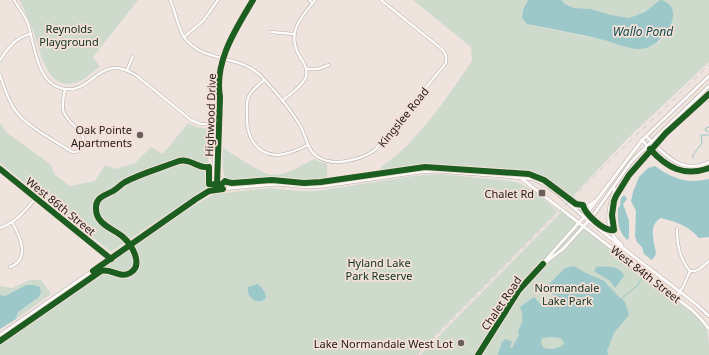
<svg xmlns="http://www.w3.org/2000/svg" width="709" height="355" font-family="'Noto Sans',sans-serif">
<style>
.green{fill:#cedacc}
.water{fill:#9cc8ca;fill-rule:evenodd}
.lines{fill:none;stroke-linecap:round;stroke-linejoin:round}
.stream{stroke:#9cc8ca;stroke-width:1}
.minor-casing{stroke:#b6ada9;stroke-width:3.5}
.tertiary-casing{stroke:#b6ada9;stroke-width:4}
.minor{stroke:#fdfbfa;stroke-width:2.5}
.tertiary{stroke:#fdfbfa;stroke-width:3}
.rail{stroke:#ccc9c7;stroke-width:1;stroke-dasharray:5 5;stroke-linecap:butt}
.cycleway-casing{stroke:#f5e0d8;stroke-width:8}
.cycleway{stroke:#1b5e20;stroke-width:6}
.poi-dot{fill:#69605d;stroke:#f5e0d8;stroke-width:1.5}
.labels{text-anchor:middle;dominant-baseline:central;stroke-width:3.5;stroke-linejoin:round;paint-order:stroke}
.park-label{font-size:11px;fill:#08321d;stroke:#f5e0d8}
.street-label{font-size:11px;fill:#211917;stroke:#f5e0d8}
.poi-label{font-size:11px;fill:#211917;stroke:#f5e0d8;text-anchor:end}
.water-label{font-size:12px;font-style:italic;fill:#0b4b4f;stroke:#f5e0d8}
</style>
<rect width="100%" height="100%" fill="#efe3de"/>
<g class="green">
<path d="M19 0H138L93 57 100 67C91 72 85 81 74 83 46 90 40 49 33 31 29 20 25 10 19 0Z"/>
<path d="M413 0H528L523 10 522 18 527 24 587 37 649 47 660 41 670 28 660 0 645 12 629 18 611 15 591 9 574 8 565 4 561 0H709V62L627 139 571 198C557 186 543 175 524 172L423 164 381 171 382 166C416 145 449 94 472 61L471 47Z"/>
<path d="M0 123 6 132 51 165 55 175 70 186 95 181 105 165 115 169 135 163 151 147 163 154 188 123 196 127 210 129 207 184 206 188 112 251H110L0 163Z"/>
<path d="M223 148C232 154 264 175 273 175 288 175 301 165 314 159L320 162 327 164V178L311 180 271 178 229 181C220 174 223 158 223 148Z"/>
<path d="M440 174 512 181C531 186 544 199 558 211L416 355H0V339L176 216 214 194 269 188 300 191H317L413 176Z"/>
<path d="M562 211 692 312C709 329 709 332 709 355H420Z"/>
<path d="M30 280H41L51 294 16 319 18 312 39 297 26 285 5 296 0 295V286L12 288Z"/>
</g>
<g class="water">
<path d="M528 0H561L565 4 574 8 591 9 611 15 629 18 645 12 660 0C690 6 663 51 637 49 626 48 615 43 604 40 579 34 553 29 527 24L522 18 523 10Z"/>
<path d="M655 166C673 179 687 184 709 179V237L699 238C687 225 677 222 661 218 647 225 655 243 656 254L652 260 644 254 642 247 637 242 635 236 636 211 631 201 633 192 639 177 648 168Z"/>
<path d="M624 195 627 199 623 204 629 221V238L627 240C617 230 618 221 618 208L620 206 621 198Z"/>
<path d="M574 266 584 272 604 281 618 296 625 302 629 315 614 333 607 351 608 355H498L502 342 506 339 512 342 510 348H512L519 335 518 331C523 323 524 316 520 307L534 297 543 307 554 306 556 303 554 296 548 285 565 268ZM552 337 560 338 564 342 563 345C557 349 552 350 544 348L541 343 542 338Z"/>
<path d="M596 267C606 266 621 266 624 276L615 288 610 281 594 271Z"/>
<path d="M258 284C262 288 265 291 266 298 258 307 246 297 248 287Z"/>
<path d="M26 285H34L40 287 41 292 39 297 18 312 16 319 0 329V295L5 296Z"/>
</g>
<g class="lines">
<g class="stream">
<path d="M709 127 706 128 705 130 709 132"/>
<path d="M693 158V155L702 143 701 135H709"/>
<path d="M621 299 638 285 641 279"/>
</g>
<g class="minor-casing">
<g id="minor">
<path d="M14 0C18 7 23 13 27 21 35 42 35 85 65 89 94 93 99 51 137 76L191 120 201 124 219 125"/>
<path d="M170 0C176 12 177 26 184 37 202 63 240 54 261 76 275 91 292 110 302 129 306 138 308 151 318 157 333 167 361 160 375 150L446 63V56L443 50 381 0"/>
<path d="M309 0 313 3"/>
<path d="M271 32 294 34"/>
<path d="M184 37 203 21 218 0"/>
<path d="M0 60C8 48 15 38 30 34"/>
<path d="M306 69H318L329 65"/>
<path d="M127 70 133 56"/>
<path d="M0 75C4 87 8 100 15 110 27 127 54 140 72 152 76 152 78 152 80 149 93 133 67 126 63 110 62 104 64 95 65 89"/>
<path d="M264 80C259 85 252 89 249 96 246 101 247 108 247 114 246 133 253 153 276 155 287 155 298 150 308 145"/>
<path d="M282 101C289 95 302 87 306 77 308 69 304 63 300 57 286 33 300 18 315 0"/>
<path d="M0 228C16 222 25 211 35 199"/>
<path d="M677 229C677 244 680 260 690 271"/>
<path d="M10 267C31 259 20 236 12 222"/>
<path d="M690 271C699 272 703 266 709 261"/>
<path d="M676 297 683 287 690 271"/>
</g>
</g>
<g class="tertiary-casing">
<g id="tertiary">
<path d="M646 136C663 153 682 176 709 162"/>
<path d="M642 140C661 162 677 179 709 168"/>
<path d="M0 169 111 259"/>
<path d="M219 176 223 183 231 187"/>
<path d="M522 179 692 310 701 319 709 329"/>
<path d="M216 189 217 185 220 97C214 61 236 29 253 0"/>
<path d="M216 189 213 185 217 97 218 91"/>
<path d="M615 189C610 202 605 222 613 235 615 239 619 242 622 245"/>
<path d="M575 207C584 210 589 206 595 201"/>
<path d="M546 262 564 248 592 217 631 162 647 146 709 86"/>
<path d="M0 335 196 199 209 191 221 189 276 184 308 187 324 186 420 172 437 171 503 176 533 179 544 184 557 193 584 217 628 252 696 304 709 316"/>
<path d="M478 355 519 290 584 217 642 140 709 76"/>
</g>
</g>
<use href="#minor" class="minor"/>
<use href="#tertiary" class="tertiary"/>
<path class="rail" d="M417 355 596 174 709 65"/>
<g class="cycleway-casing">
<g id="cycleway">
<path d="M650 149C667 168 684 177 709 168"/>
<path d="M0 169 111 259"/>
<path d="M216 189 217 185 220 97C214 61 236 29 253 0"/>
<path d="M93 271 196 199 209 191 223 189"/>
<path d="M0 341 101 271C111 268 120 279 130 273 144 265 132 245 123 237 112 228 95 224 96 207 96 197 106 195 113 191 117 189 120 185 125 182 142 173 161 168 179 161 191 158 198 169 209 167V184L221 185 225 181 227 182 232 183 272 180 304 183 321 182 425 167 529 174 544 180 576 204 583 205C585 214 604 232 614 230L612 215 614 201 616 196 629 175 666 133 709 94"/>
<path d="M478 355 519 290 543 264"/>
</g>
</g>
<use href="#cycleway" class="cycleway"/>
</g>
<g class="poi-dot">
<circle cx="140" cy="135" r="4"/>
<rect x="538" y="189" width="8" height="8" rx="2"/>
<circle cx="461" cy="343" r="4"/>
</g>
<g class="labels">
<g class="park-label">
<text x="69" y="28">Reynolds<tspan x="69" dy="13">Playground</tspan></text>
<text x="379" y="262">Hyland Lake<tspan x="379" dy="13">Park Reserve</tspan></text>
<text x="567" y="287">Normandale<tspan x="567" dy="13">Lake Park</tspan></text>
</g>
<g class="street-label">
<text transform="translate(210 115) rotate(-88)">Highwood Drive</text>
<text transform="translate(403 117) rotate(-51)">Kingslee Road</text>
<text transform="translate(61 206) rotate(39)">West 86th Street</text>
<text transform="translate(646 274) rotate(38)">West 84th Street</text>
<text transform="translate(501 303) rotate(-56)">Chalet Road</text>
</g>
<g class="poi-label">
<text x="132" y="129">Oak Pointe<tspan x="132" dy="13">Apartments</tspan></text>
<text x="534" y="193">Chalet Rd</text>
<text x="453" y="343">Lake Normandale West Lot</text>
</g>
<g class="water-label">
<text x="643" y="31">Wallo Pond</text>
</g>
</g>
</svg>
